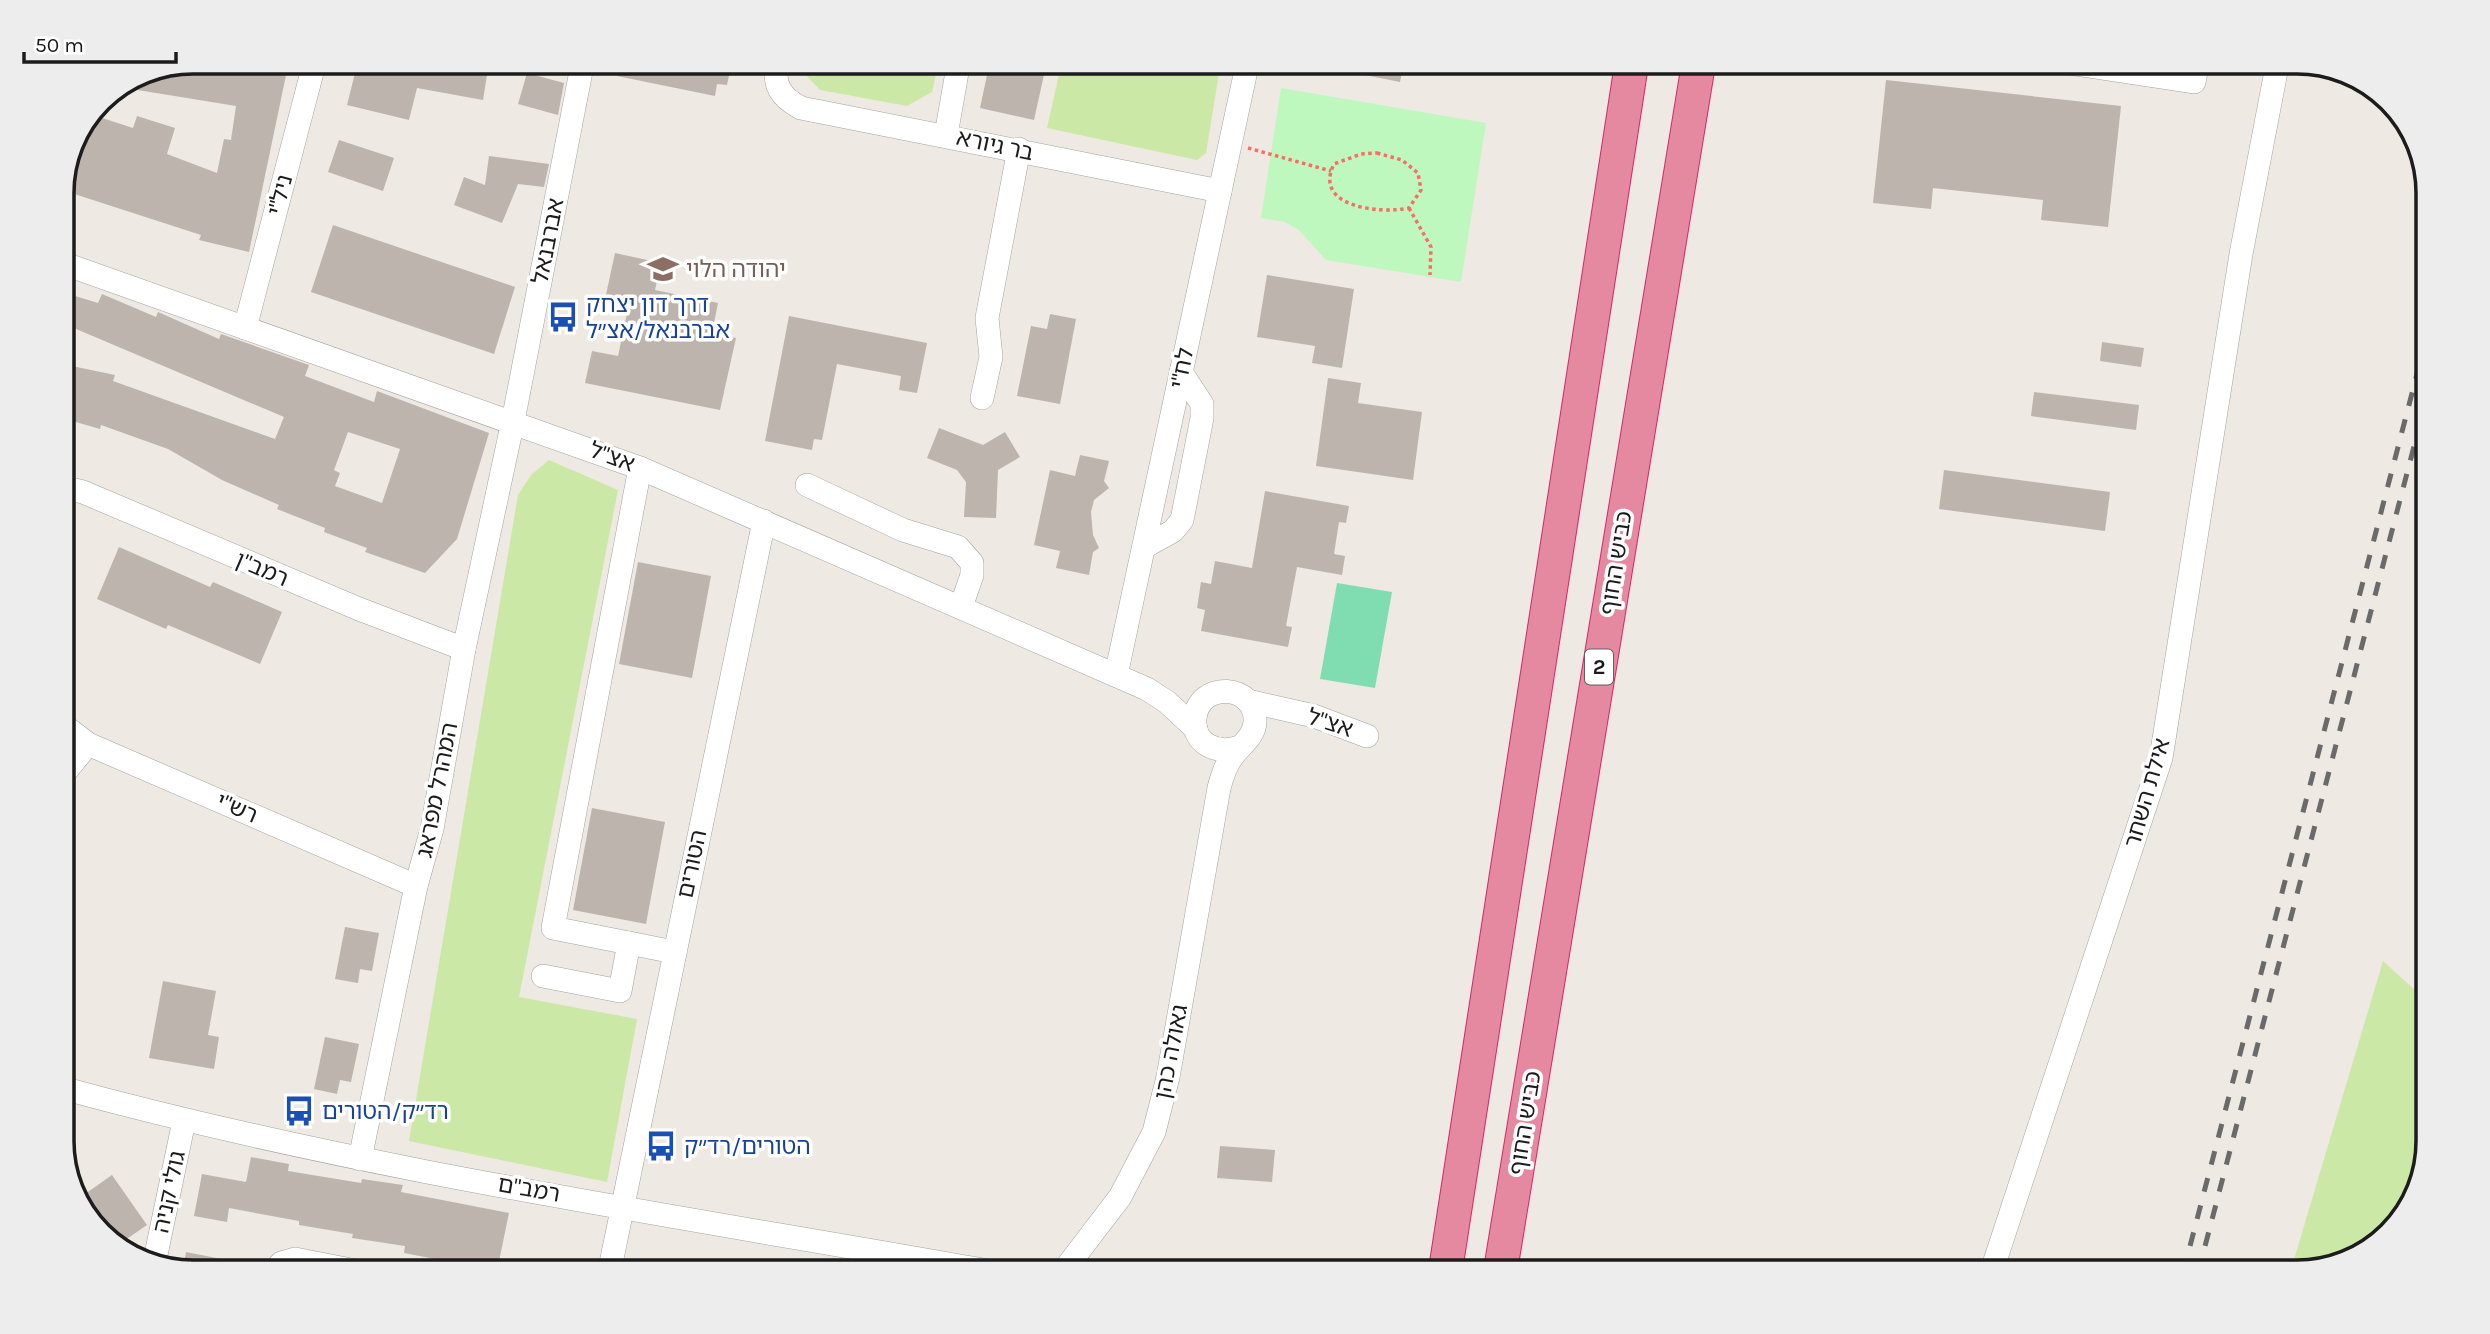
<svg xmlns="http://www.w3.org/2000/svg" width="2490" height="1334" font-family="Karla,'Noto Sans Hebrew',sans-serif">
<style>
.grass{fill:#cce8a7}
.park{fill:#bef8be}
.pitch{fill:#80ddb2}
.building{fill:#beb4ae;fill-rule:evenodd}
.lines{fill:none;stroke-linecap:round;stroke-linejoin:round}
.minor-casing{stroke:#a3a3a3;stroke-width:24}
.highway-casing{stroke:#d5256e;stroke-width:35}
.path{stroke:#f86d68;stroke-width:3.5;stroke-dasharray:3.5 3.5;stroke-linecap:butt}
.minor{stroke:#fff;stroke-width:23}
.highway{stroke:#e589a1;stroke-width:33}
.rail{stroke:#6a6a6a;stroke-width:5;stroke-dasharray:14 14;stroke-linecap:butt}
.labels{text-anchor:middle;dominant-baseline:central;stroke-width:7;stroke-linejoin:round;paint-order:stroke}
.shield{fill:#fff;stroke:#606060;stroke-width:2}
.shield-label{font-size:21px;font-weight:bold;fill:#1c1c1c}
.street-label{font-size:23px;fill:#1c1c1c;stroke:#fff}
.education-label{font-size:23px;fill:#785e54;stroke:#fff;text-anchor:start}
.transit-label{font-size:23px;fill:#164399;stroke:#fff;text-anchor:start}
.rim{fill:none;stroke:#1c1c1c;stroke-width:3.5}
</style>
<rect width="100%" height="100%" fill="#eee9e2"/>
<g class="grass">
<path d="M803 61H939L932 92 907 106 820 90 804 73Z"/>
<path d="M1062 61H1221L1206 153 1197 160 1047 128Z"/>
<path d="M549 460 618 490 519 997 637 1019 607 1182 409 1141 518 495 531 475Z"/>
<path d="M2383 961 2429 1003V1142L2415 1200 2364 1255 2290 1273Z"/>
</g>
<path class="park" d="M1281 88 1486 123 1461 282 1326 260 1299 230 1285 222 1261 218Z"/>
<path class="pitch" d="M1337 583 1392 592 1375 688 1320 679Z"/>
<g class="building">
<path d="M192 61H289L249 252 199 240 201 235 65 191 93 115 133 128 137 116 175 128 167 154 217 173 224 139 231 140 236 106 119 87 142 71Z"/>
<path d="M358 61H441L440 67 487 75 483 100 417 88 409 120 347 105Z"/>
<path d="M620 61H708L731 66 727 85 717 84 715 96 617 76Z"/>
<path d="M990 61H1047L1034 120 980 108Z"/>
<path d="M1336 61H1404L1400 82 1335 69Z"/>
<path d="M527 73 564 83 558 115 518 104Z"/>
<path d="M1886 80 2121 106 2108 227 2041 220 2043 200 1933 188 1931 209 1873 203Z"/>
<path d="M339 140 394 158 383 191 328 172Z"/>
<path d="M489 156 549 164 544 187 518 184 502 223 454 205 464 177 485 185Z"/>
<path d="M333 225 515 287 494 354 311 292Z"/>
<path d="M615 253 661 263 655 290 718 303 712 333 736 338 720 410 585 383 592 351 618 356 628 309 604 304Z"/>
<path d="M1267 275 1354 289 1342 368 1312 363 1315 346 1257 337Z"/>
<path d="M62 292 98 303 102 294 156 317 158 312 219 339 221 334 309 365 305 376 374 402 377 391 489 433 457 539 425 573 365 552 367 548 324 532 325 528 277 509 279 505 222 480 168 449 101 425 100 429 62 418V364L115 375 113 381 275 439 284 417 62 323ZM348 432 400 449 382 503 335 486 340 473 334 470Z"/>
<path d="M1050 314 1076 319 1060 404 1017 396 1031 326 1047 329Z"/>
<path d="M789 316 927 343 917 393 899 390 901 376 837 364 822 440 814 439 812 450 765 441Z"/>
<path d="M2102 342 2144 348 2141 367 2100 361Z"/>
<path d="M1328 378 1361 383 1358 403 1422 412 1413 480 1316 466Z"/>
<path d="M2034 392 2139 405 2136 430 2031 416Z"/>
<path d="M939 428 983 445 1005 432 1020 457 998 470 996 518 964 517 966 482 957 470 927 458Z"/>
<path d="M1080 455 1109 461 1104 481 1109 488 1094 500 1091 512 1093 535 1099 548 1093 552 1089 575 1056 568 1060 551 1034 545 1050 470 1075 476Z"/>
<path d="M1944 470 2110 492 2105 531 1939 509Z"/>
<path d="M1265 491 1349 506 1346 523 1339 522 1334 554 1345 556 1342 575 1297 567 1286 626 1292 627 1288 647 1201 631 1205 610 1197 608 1201 582 1211 584 1215 561 1252 568Z"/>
<path d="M119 547 210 587 213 582 282 612 260 664 168 625 166 629 97 599Z"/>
<path d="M638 562 711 576 692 678 619 664Z"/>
<path d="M592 808 665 822 646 924 573 910Z"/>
<path d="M345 927 379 933 372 971 360 969 358 983 335 979Z"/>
<path d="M163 981 216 991 208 1035 219 1037 214 1069 149 1058Z"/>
<path d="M325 1037 359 1044 351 1082 340 1080 337 1094 314 1089Z"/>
<path d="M1220 1146 1275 1150 1272 1182 1217 1178Z"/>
<path d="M251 1157 289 1164 288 1171 361 1183 362 1179 403 1185 401 1192 509 1213 497 1271 404 1253 405 1246 352 1238 353 1234 299 1225V1221L229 1208 227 1222 194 1216 202 1174 246 1182Z"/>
<path d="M112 1175 147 1225 118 1245 84 1215 78 1199Z"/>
<path d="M186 1252 252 1265V1273L183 1271Z"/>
</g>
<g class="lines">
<g class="minor-casing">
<g id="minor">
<path d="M777 61C773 85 780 97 801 108L1220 191"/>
<path d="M2055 61 2194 82 2198 61"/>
<path d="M946 135 959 61"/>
<path d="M62 263 640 468 1147 689 1167 702 1196 729"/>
<path d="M245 328 315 61"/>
<path d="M982 398 991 357 987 318 1019 149"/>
<path d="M640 468 553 928 674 952"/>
<path d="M807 485 903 530 958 547 972 563V575L961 607"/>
<path d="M62 487 83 492 359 609 464 649"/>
<path d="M1144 547 1173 531 1182 520 1202 418V404L1181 372"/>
<path d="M1116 675 1248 61"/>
<path d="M1248 701 1314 716 1367 736"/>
<path d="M62 724 88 744 416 886"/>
<path d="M62 776 88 744"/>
<path d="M543 976 620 991 629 943"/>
<path d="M62 1088C369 1172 686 1217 999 1273"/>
<path d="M360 1159 416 886 432 829 464 649 513 421 583 61"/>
<path d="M154 1264 184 1121"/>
<path d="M274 1273 281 1263 295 1259 366 1273"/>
<path d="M609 1273 764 521"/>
<path d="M1062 1273 1120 1197 1154 1132 1168 1077 1219 788C1222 777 1225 766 1232 757 1240 745 1254 738 1255 722 1257 684 1199 680 1195 718 1192 744 1218 755 1239 747"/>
<path d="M1991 1273 2161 758 2241 254 2278 61"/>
</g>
</g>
<g class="highway-casing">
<g id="highway">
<path d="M1445 1273 1632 61"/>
<path d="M1500 1273 1699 61"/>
</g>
</g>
<g class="path">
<path d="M1248 148 1331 171"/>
<path d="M1377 153 1402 160 1418 173 1421 190 1409 208C1382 214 1312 208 1334 164L1361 154Z"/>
<path d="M1409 208 1431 247 1430 275"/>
</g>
<use href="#minor" class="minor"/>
<use href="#highway" class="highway"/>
<g class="rail">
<path d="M2183 1273 2429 328"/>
<path d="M2198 1273 2429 389"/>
</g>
</g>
<defs>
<g id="school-bare" transform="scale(2.415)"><path d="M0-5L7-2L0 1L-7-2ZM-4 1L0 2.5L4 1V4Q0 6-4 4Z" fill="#8d6e63" stroke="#fff" stroke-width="2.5" paint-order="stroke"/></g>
<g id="bus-bare" transform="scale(2.415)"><path d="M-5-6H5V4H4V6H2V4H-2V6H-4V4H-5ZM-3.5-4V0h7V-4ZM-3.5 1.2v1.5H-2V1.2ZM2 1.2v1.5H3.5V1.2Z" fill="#1a4fb4" stroke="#fff" stroke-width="2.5" paint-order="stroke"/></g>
</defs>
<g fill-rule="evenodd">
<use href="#school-bare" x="663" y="269"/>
<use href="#bus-bare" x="563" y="317"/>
<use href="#bus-bare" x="299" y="1111"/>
<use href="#bus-bare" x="661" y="1146"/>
</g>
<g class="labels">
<rect class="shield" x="1585" y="649.5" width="28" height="35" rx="5"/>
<g class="shield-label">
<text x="1599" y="667">2</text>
</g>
<g class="street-label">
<text transform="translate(995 145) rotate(12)">בר גיורא</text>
<text transform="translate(280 195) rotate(-75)">ניל"י</text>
<text transform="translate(548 241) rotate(-79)">אברבנאל</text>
<text transform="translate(1182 368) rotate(-78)">לח"י</text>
<text transform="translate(612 457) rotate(20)">אצ"ל</text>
<text transform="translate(1616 563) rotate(-81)">כביש החוף</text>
<text transform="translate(262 569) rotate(23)">רמב"ן</text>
<text transform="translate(1330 723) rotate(18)">אצ"ל</text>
<text transform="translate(437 790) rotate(-79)">המהרל מפראג</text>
<text transform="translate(2147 793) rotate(-74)">אילת השחר</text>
<text transform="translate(237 808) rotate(23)">רש"י</text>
<text transform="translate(692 864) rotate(-78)">הטורים</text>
<text transform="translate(1171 1052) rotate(-79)">גאולה כהן</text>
<text transform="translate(1525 1123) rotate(-81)">כביש החוף</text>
<text transform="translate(529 1189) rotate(10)">רמב"ם</text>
<text transform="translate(169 1192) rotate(-78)">גולי קניה</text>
</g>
<g class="education-label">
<text x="686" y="269">יהודה הלוי</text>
</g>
<g class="transit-label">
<text x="586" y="304">דרך דון יצחק<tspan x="586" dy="26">אברבנאל/אצ״ל</tspan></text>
<text x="322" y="1111">רד״ק/הטורים</text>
<text x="684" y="1146">הטורים/רד״ק</text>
</g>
</g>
<path d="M0 0H2490V1334H0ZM193 74H2297A119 119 0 0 1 2416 193V1141A119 119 0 0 1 2297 1260H193A119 119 0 0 1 74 1141V193A119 119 0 0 1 193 74Z" fill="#ededed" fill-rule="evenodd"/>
<path class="rim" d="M193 74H2297A119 119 0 0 1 2416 193V1141A119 119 0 0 1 2297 1260H193A119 119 0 0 1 74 1141V193A119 119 0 0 1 193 74Z"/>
<path d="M24 52v10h152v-10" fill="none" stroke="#1c1c1c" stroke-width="3.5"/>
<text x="35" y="52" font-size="21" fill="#1c1c1c" stroke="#ffffff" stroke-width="5" paint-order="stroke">50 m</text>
</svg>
